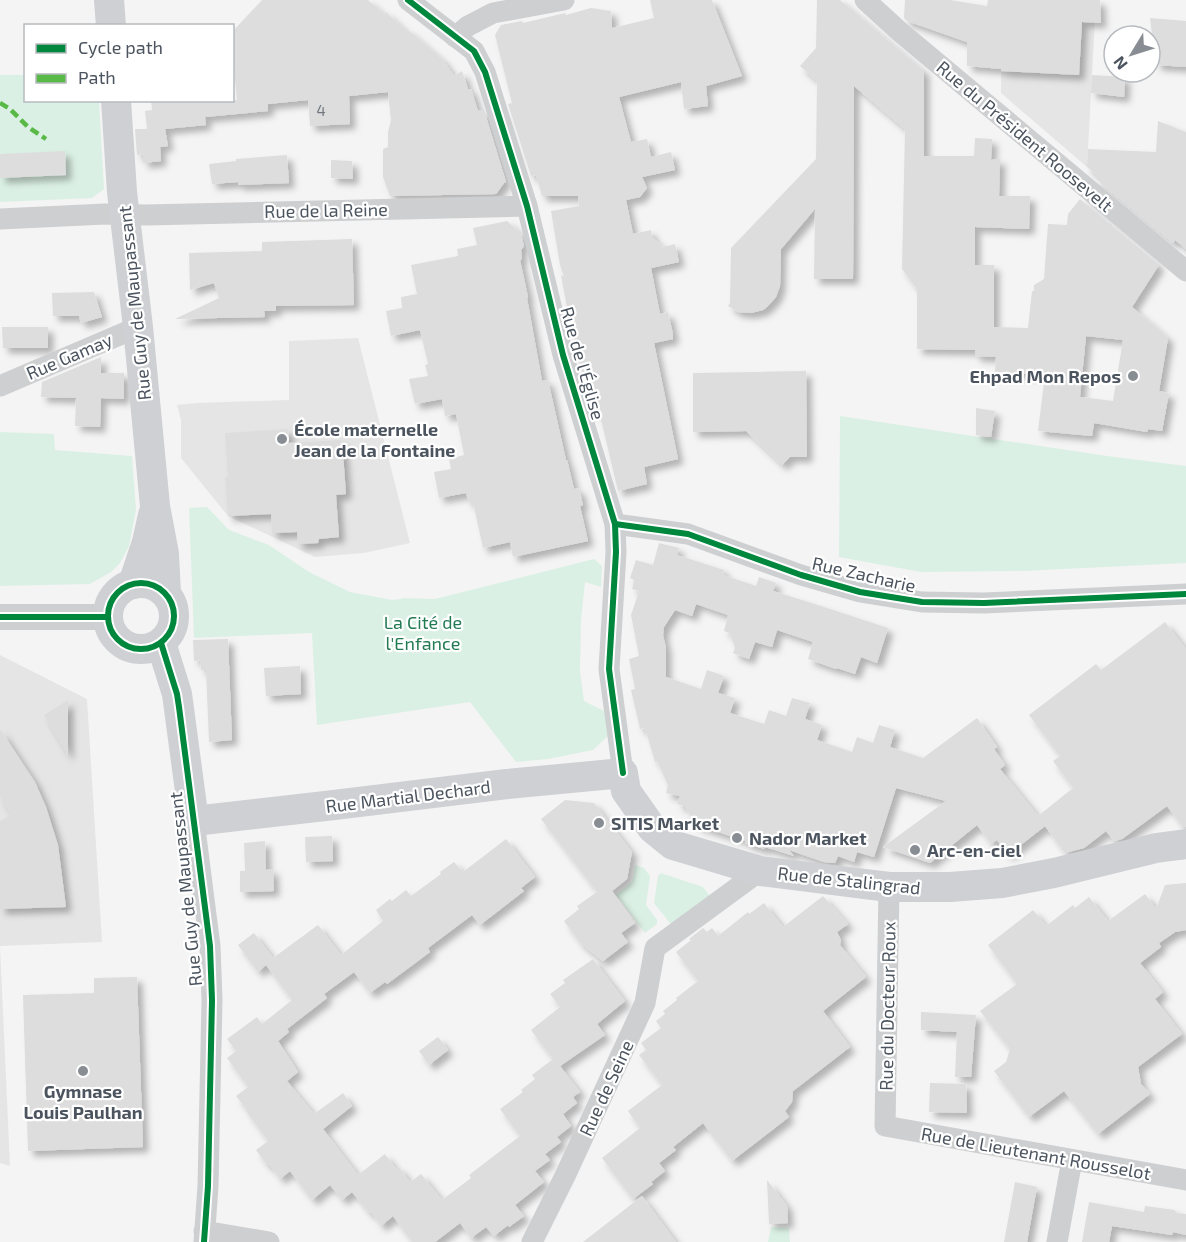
<svg xmlns="http://www.w3.org/2000/svg" width="1186" height="1242" font-family="'Exo 2',sans-serif">
<style>
.education{fill:#e6e5e5}
.green{fill:#dbf0e4}
.building{fill:#ddddde;fill-rule:evenodd;filter:url(#shadow)}
.lines{fill:none;stroke-linecap:round;stroke-linejoin:round}
.minor{stroke:#cecfd1;stroke-width:21}
.tertiary{stroke:#cecfd1;stroke-width:26}
.secondary{stroke:#ced0d3;stroke-width:30}
.quiet{stroke:#58b947;stroke-width:4.5;stroke-dasharray:9 4.5;stroke-linecap:butt}
.cycleway-casing{stroke:#fff;stroke-width:10}
.cycleway{stroke:#00873e;stroke-width:6}
.poi-dot{fill:#878d93;stroke:#fff;stroke-width:2}
.labels{text-anchor:middle;dominant-baseline:central;stroke-width:4.5;stroke-linejoin:round;paint-order:stroke}
.number-label{font-size:15px;fill:#717880}
.street-label{font-size:18px;fill:#4c555f;stroke:#fff}
.poi-label{font-size:18px;font-weight:bold;fill:#4c555f;stroke:#fff;text-anchor:start}
.park-label{font-size:18px;fill:#227b53;stroke:#fff}
</style>
<defs>
<filter id="shadow"><feDropShadow dx="5.5" dy="5.5" stdDeviation="3" flood-color="#0004"/></filter>
</defs>
<rect width="100%" height="100%" fill="#f4f4f4"/>
<g class="education">
<path d="M1002 0H1096L1087 167 1001 93Z"/>
<path d="M358 338 410 543 364 553 315 557 228 516 181 458V420L177 405 196 403 289 400V341Z"/>
<path d="M0 655 87 699 102 942 0 946 10 1166 0 1163Z"/>
</g>
<g class="green">
<path d="M0 75H25L26 100 99 101 104 189 92 198 0 202Z"/>
<path d="M840 416 1107 456 1186 466V563L1024 571 921 572 839 557Z"/>
<path d="M0 432 54 434 55 450 132 456 136 510 129 546 120 563 111 572 90 584 0 586Z"/>
<path d="M207 507 229 530 269 545 309 572 350 592 392 600 401 599 403 598 435 599 594 559 602 566 601 587 585 582 581 620 580 671 584 701 604 711 610 734 593 750 548 759 516 762 470 702 317 725 312 633 194 638 189 508Z"/>
<path d="M635 865 644 868 650 876 646 905 657 920V924L645 933 616 895 632 882Z"/>
<path d="M661 873 703 887 713 900 679 924 670 923 654 903 658 876Z"/>
<path d="M771 1227 789 1228 790 1242H768Z"/>
</g>
<g class="building">
<path d="M262 0H368L384 14 386 12 407 32V29L443 60 454 76 462 71 468 89H471L478 111 484 110 506 182 504 183 496 194 390 196 383 177V149L388 147V132L391 120 388 92 349 96 350 124 310 126 308 100 268 104V111L205 117 206 125 165 129 168 146 160 147 161 161 143 163V154L137 155 135 129H147L145 111 152 110 151 100H237L232 49V32Z"/>
<path d="M650 0H712L742 76 706 86 708 106 684 109 681 82 619 97 631 142 647 139 651 157 671 152 675 170 642 177 647 188 640 197 626 200 633 234 651 230 652 237 663 247 675 244 679 262 651 268 660 314 668 312 673 334V339L654 343 678 459 644 467 647 484 618 491 599 411 594 412 578 359 568 313 561 275 564 277 560 265 551 211 579 206 578 196H542L536 175 531 176 508 104 512 103 495 35 501 25 522 21 523 23 565 13 566 15 591 8 611 11 612 28 654 18Z"/>
<path d="M817 0H840L924 71V156H974L975 138 992 139 991 160 1000 159 999 196H1030L1029 229 975 227V265H994V327L1028 328 1032 291H1034V285L1044 279 1048 224 1067 225 1068 214 1080 199 1159 265 1132 307 1168 338 1159 391 1169 393 1162 431 1148 429 1147 432 1094 423 1092 436 1038 431 1045 375 995 372 996 357 975 356V350L917 349V289L902 269 905 129 854 86 853 279H814L815 209 781 249 780 286 776 297 767 307 763 310 751 313 738 312 728 306 730 303 731 248 816 159 817 81 800 66 816 48ZM1086 336 1123 340 1113 401 1080 397Z"/>
<path d="M905 0H950L987 6 988 0H1100L1101 23 1082 22 1079 75 1001 71V69L967 66V42L907 21 904 18Z"/>
<path d="M1150 18 1186 21V67L1156 65Z"/>
<path d="M1092 75 1125 77 1124 97 1091 93Z"/>
<path d="M1158 121 1186 132V249L1175 240 1173 243 1096 179 1098 176 1087 167 1088 149 1156 152Z"/>
<path d="M65 151 66 175 0 178V154Z"/>
<path d="M287 155 289 183 238 185V182L212 184 209 164 236 161V159Z"/>
<path d="M331 160 352 161 353 179 331 178Z"/>
<path d="M507 221 521 234 524 246 521 250 522 259 520 260 528 297 527 298 542 381 548 380 566 460H567L574 489 579 488 583 505 580 506 588 541 513 557 510 542 483 548 473 502 469 503 466 493 439 498 434 472 451 469 449 459 464 455 456 414 445 416 442 399 415 404 409 379 428 376 425 365 428 364 420 330 391 336 386 311 402 308 401 297 417 294 411 265 458 256 457 249 477 245 473 228Z"/>
<path d="M352 239 354 305 276 306V311H264L265 317 175 319 219 298 214 283 190 290 189 253 262 251V242Z"/>
<path d="M94 292 102 317 81 323 79 316H53L52 293Z"/>
<path d="M2 327H48V348H3Z"/>
<path d="M101 357V373H124V399L101 398 100 427 75 426 76 398 41 397 42 382Z"/>
<path d="M806 371 807 457H790L782 465 746 431 693 432V373Z"/>
<path d="M976 408 995 411 991 437 976 435Z"/>
<path d="M288 429 289 443 342 440 346 494 336 495 339 537 319 539 318 543 298 544 297 532 272 533 271 514 228 516 225 477H228L225 433Z"/>
<path d="M659 543 679 548 677 555 724 570 723 575 756 586 759 577 776 583 773 591 821 606 888 628 877 663 861 657 855 674 837 668 836 669 808 659 813 642 777 630 772 647 755 642 749 659 733 653 735 648 730 633 724 631 728 615 696 604 692 616 675 610 664 627 663 635 666 648V677L701 689 707 670 724 676 718 693 735 698 730 713 764 724 769 710 786 716 792 698 810 703 805 719 822 725 817 740 852 752 857 737 873 743 879 725 895 730 890 747 923 758 977 718 997 747 994 749 1005 765 1000 769 1038 816 1073 788 1053 761 1060 756 1029 715 1096 664 1101 670 1165 622 1186 649V827H1183L1167 806 1122 839 1114 841 1106 831 1084 848 1065 853 1045 826 1008 855 997 840 991 844 977 825 930 863 883 847 946 801 896 788 874 857 857 852 854 862 838 856 835 863 824 862 789 850 794 856 765 847 764 849 745 843 746 841 696 825 685 806 677 804 680 796 666 793 668 785 657 761 655 762 645 728 640 729 631 690 635 689 629 659 639 656 631 615 639 591 632 589 634 580 630 578 636 560 653 565Z"/>
<path d="M228 639 232 740 209 742 206 670H201L200 660 194 661 193 640Z"/>
<path d="M300 666 301 694 266 696 264 668Z"/>
<path d="M68 700V756L44 715Z"/>
<path d="M0 729 35 782 46 807 58 845 66 907 0 909V821L11 815 0 796Z"/>
<path d="M565 800 594 803 632 852 627 879 612 891 635 923 621 933 628 942 603 961 581 944 564 921 579 909 577 906 597 892 541 819Z"/>
<path d="M332 836 333 861 306 862 305 837Z"/>
<path d="M506 839 535 877 521 888 524 891 480 925 472 915 428 948 430 952 387 984 385 982 370 993 354 972 324 994 327 998 287 1029 289 1032 278 1041 298 1072 287 1081 314 1114 343 1093 352 1106 323 1129 358 1175 385 1154 396 1169 399 1167 410 1182 421 1174 442 1200 471 1178 469 1175 520 1136 500 1109 523 1092 521 1090 535 1079 532 1075 553 1059 531 1030 560 1007 550 994 565 983 563 980 593 959 625 1001 597 1024 605 1035 560 1066 580 1092 573 1097 577 1103 563 1114 571 1126 557 1137 561 1142 545 1154 550 1160 535 1171 544 1182 515 1205 524 1216 509 1227 508 1225 494 1236 486 1227 471 1238 460 1223 435 1242H412L393 1216 381 1226 371 1212 369 1213 352 1192 342 1200 330 1185 312 1200 290 1171 280 1179 269 1164 267 1165 256 1150 268 1141 246 1111 247 1110 236 1096 248 1087 227 1058 236 1051 227 1039 257 1017 262 1024 292 1000 266 965 258 972 238 945 254 933 273 958 318 925 341 955 383 921 376 910 390 899 392 901 406 890 411 896 441 874 440 872 454 862 463 872Z"/>
<path d="M265 841 266 870 273 869 274 891 240 892V871H245L244 843Z"/>
<path d="M1186 883V930L1175 932 1159 943 1161 947 1140 963 1163 992 1155 999 1182 1034 1138 1067 1141 1084 1150 1094 1098 1134 1064 1091 1029 1117 994 1071 1006 1062 1010 1049 980 1011 1017 984 988 945 1033 910 1046 926 1073 905 1075 908 1089 897 1108 921 1145 894 1156 909 1165 885Z"/>
<path d="M823 896 848 924 837 932 841 940 840 945 866 977 823 1011 850 1047 793 1091 792 1102 785 1111 789 1117 732 1161 703 1123 673 1147 676 1150 659 1163 665 1171 651 1182 653 1184 633 1199 602 1158 640 1128 628 1111 662 1085 639 1055 646 1050 641 1043 661 1028 656 1021 665 1014 663 1011 677 1000 676 998 698 981 676 952 691 940 689 939 703 928 707 932 712 928 718 936 748 912 749 914 764 903 783 927Z"/>
<path d="M137 977 143 1147 28 1151 23 995 94 993V978Z"/>
<path d="M921 1012 976 1015 971 1077H955L957 1032 921 1030Z"/>
<path d="M438 1037 448 1050 429 1065 419 1051Z"/>
<path d="M930 1083 966 1084 967 1113 929 1112Z"/>
<path d="M767 1180 787 1206 788 1223 769 1224Z"/>
<path d="M1015 1182 1037 1187 1027 1242H1004Z"/>
<path d="M642 1196 676 1242H583Z"/>
<path d="M1089 1202 1144 1212 1145 1206 1175 1210 1176 1213 1186 1214V1235L1173 1232 1172 1235 1112 1226 1109 1242H1082Z"/>
</g>
<g class="lines">
<g class="minor">
<path d="M408 0 474 51 485 72 527 206 563 355 615 524 616 552 609 669 623 773"/>
<path d="M865 0 899 31 1186 271"/>
<path d="M455 37 468 26 493 13 564 0"/>
<path d="M0 219 105 214 146 215 527 206"/>
<path d="M0 386 138 327"/>
<path d="M615 524 688 534 801 575 860 592 922 602 984 603 1186 594"/>
<path d="M194 821 210 946 212 1000 208 1186 204 1242"/>
<path d="M889 887 885 1126 1186 1180"/>
<path d="M204 1231 269 1242"/>
<path d="M532 1242 565 1176 645 1003 655 948 760 871"/>
<path d="M1057 1242 1072 1160"/>
</g>
<path class="tertiary" d="M0 617H108"/>
<g class="secondary">
<path d="M109 0 111 26"/>
<path d="M116 100 122 192 138 327 155 506 164 554 166 594"/>
<circle cx="141" cy="616" r="33"/>
<path d="M133 584 147 542 153 515"/>
<path d="M161 643 177 694 194 821 334 805 507 784 623 773 626 791 652 828 673 845 760 871 889 887H950L1002 883 1054 873 1156 848 1186 844"/>
</g>
<path class="quiet" d="M0 103 10 109 28 127 46 139"/>
<g class="cycleway-casing">
<g id="cycleway">
<path d="M408 0 474 51 485 72 527 206 563 355 615 524 616 552 609 669 623 773"/>
<path d="M615 524 688 534 801 575 860 592 922 602 984 603 1186 594"/>
<circle cx="141" cy="616" r="33"/>
<path d="M0 617H108"/>
<path d="M161 643 177 694 179 707 210 946 212 1000 208 1186 204 1242"/>
</g>
</g>
<use href="#cycleway" class="cycleway"/>
</g>
<g class="poi-dot">
<circle cx="1133" cy="376" r="6"/>
<circle cx="282" cy="439" r="6"/>
<circle cx="599" cy="823" r="6"/>
<circle cx="737" cy="838" r="6"/>
<circle cx="915" cy="850" r="6"/>
<circle cx="83" cy="1071" r="6"/>
</g>
<g class="labels">
<g class="number-label">
<text x="321" y="110">4</text>
</g>
<g class="street-label">
<text transform="translate(1025 136) rotate(40)">Rue du Président Roosevelt</text>
<text transform="translate(326 210) rotate(-1)">Rue de la Reine</text>
<text transform="translate(134 303) rotate(-96)">Rue Guy de Maupassant</text>
<text transform="translate(69 356) rotate(-23)">Rue Gamay</text>
<text transform="translate(583 363) rotate(74)">Rue de l'Église</text>
<text transform="translate(864 574) rotate(13)">Rue Zacharie</text>
<text transform="translate(408 796) rotate(-7)">Rue Martial Dechard</text>
<text transform="translate(849 880) rotate(6)">Rue de Stalingrad</text>
<text transform="translate(185 889) rotate(-96)">Rue Guy de Maupassant</text>
<text transform="translate(887 1006) rotate(-89)">Rue du Docteur Roux</text>
<text transform="translate(606 1088) rotate(-65)">Rue de Seine</text>
<text transform="translate(1036 1153) rotate(10)">Rue de Lieutenant Rousselot</text>
</g>
<g class="poi-label">
<text x="1121" y="376" text-anchor="end">Ehpad Mon Repos</text>
<text x="294" y="429">École maternelle<tspan x="294" dy="21">Jean de la Fontaine</tspan></text>
<text x="611" y="823">SITIS Market</text>
<text x="749" y="838">Nador Market</text>
<text x="927" y="850">Arc-en-ciel</text>
<text x="83" y="1091" text-anchor="middle">Gymnase<tspan x="83" dy="21">Louis Paulhan</tspan></text>
</g>
<g class="park-label">
<text x="423" y="622">La Cité de<tspan x="423" dy="21">l'Enfance</tspan></text>
</g>
</g>
<rect x="24" y="24" width="210" height="78" fill="#ffffff" stroke="#b7bbbf" stroke-width="1.5"/>
<rect x="36" y="44" width="30" height="9" fill="#00873e" stroke="#b7bbbf" stroke-width="1.5"/>
<text x="78" y="54" font-size="18" fill="#4c555f">Cycle path</text>
<rect x="36" y="74" width="30" height="9" fill="#58b947" stroke="#b7bbbf" stroke-width="1.5"/>
<text x="78" y="84" font-size="18" fill="#4c555f">Path</text>
<g transform="translate(1132 54) rotate(232)"><circle r="28" fill="#ffffff" stroke="#b7bbbf" stroke-width="1.5"/>
<path d="M0-4.5L10 22L0 15L-10 22Z" fill="#878d93"/>
<text y="-9" font-size="16" font-weight="bold" text-anchor="middle" fill="#4c555f">N</text>
</g>
</svg>
